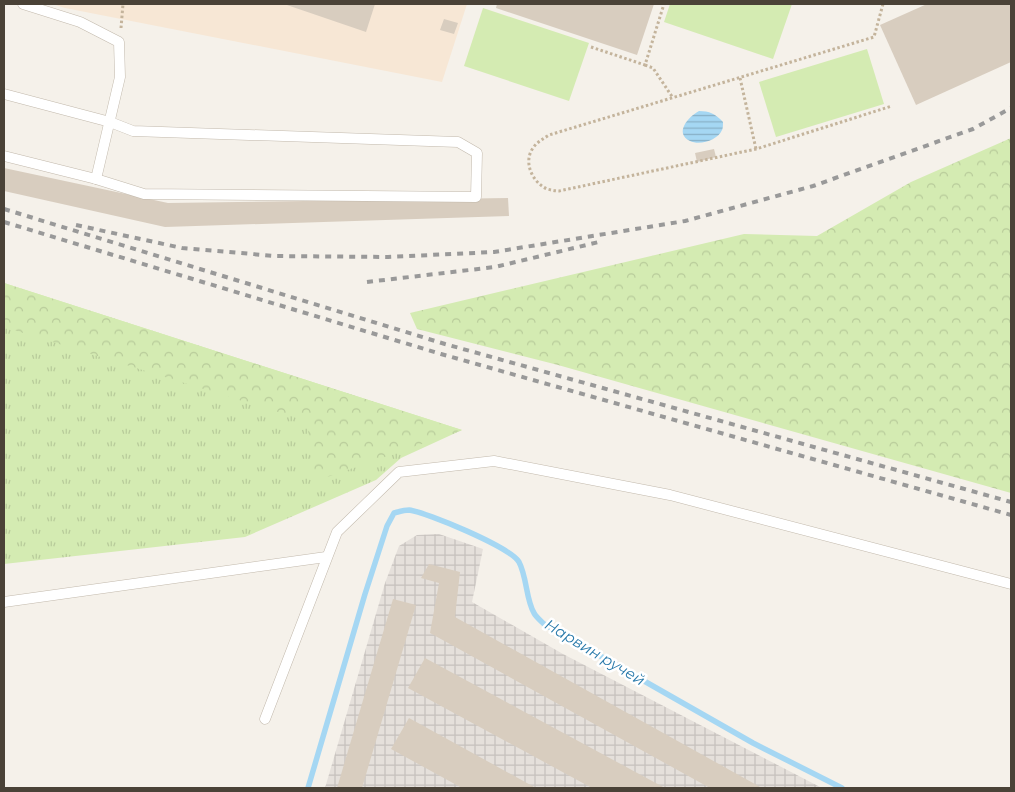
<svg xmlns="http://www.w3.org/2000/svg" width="1015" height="792" font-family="Montserrat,sans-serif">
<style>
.commercial{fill:#f7e7d5}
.industrial{fill:url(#industrial-grid)}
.grass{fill:url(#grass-tufts)}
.forest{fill:url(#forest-crowns)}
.pitch{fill:#d4ebb2}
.water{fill:url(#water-rules)}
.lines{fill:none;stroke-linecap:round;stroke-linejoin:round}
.stream{stroke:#a5d7f3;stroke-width:5.5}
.building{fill:#d8cdbf}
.service-casing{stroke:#c2b9ac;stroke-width:11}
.path{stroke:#c4b49c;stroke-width:3;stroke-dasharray:2.5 2.5;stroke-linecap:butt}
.service{stroke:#fff;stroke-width:10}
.rail{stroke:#999;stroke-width:4;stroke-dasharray:6 6;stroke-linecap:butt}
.labels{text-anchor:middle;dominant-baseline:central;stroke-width:5;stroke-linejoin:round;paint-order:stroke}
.water-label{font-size:15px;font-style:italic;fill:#2879aa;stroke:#fff}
</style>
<defs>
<pattern id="industrial-grid" width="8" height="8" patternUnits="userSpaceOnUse" patternTransform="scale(1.25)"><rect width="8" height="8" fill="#e5e0db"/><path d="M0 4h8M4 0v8" fill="none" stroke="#c6c1bd"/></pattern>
<pattern id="grass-tufts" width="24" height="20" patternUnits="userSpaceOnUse" patternTransform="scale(1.25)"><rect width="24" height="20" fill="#d4ebb2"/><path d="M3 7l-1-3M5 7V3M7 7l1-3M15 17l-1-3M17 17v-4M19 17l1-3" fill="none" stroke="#b8cb9a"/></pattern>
<pattern id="forest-crowns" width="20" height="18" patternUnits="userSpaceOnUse" patternTransform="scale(1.25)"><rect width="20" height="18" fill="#d4ebb2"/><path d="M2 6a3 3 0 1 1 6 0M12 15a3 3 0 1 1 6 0" fill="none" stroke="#b8cb9a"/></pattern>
<pattern id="water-rules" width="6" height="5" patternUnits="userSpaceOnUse" patternTransform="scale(1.25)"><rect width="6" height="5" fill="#a5d7f3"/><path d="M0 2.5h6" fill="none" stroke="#88b0c6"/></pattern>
</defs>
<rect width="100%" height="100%" fill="#f5f1ea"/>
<path class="commercial" d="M52 4H467L442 82 65 8Z"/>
<path class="industrial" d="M439 534 483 549 472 602 563 654 822 788H325L385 583 399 546 417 535Z"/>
<path class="grass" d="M4 283 462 430 401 458 376 480 245 537 4 564Z"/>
<g class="forest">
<path d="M1011 138V493L558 365 417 329 410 313 744 234 817 236 911 182Z"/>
<path d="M4 283 462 430 313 482 307 421 4 327Z"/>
</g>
<g class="pitch">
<path d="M670 4H792L773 59 664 22Z"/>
<path d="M483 8 589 43 569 101 464 66Z"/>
<path d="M867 49 884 104 776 137 759 82Z"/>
</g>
<path class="water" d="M699 111C709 111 716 114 723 122 723 124 723 129 722 130 718 140 700 146 690 141 674 133 688 117 699 111Z"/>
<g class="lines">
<path class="stream" d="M308 788 365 594 387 526 394 513C398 512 404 510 409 510 426 512 510 547 519 562 527 577 526 600 534 613 536 617 541 621 544 624L753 743 842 788"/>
</g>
<g class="building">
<path d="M284 4H375L366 32Z"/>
<path d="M497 4H654L637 55 496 8Z"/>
<path d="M927 4H1011V62L916 105 880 25Z"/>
<path d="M444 19 458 23 454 34 440 30Z"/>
<path d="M714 149 716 157 697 162 695 153Z"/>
<path d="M4 168 168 203 508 198 509 216 165 227 4 191Z"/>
<path d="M429 564 460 572 455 617 762 788H710L430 633 439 583 421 578Z"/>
<path d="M393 599 416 605 362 788H337Z"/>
<path d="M425 658 665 788H592L408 688Z"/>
<path d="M409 718 536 788H462L391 749Z"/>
</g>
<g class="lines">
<g class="service-casing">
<g id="service">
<path d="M23 4 80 22 119 42 120 77 96 179"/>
<path d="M4 94 110 122 133 131 458 142 477 153 476 197 144 194 96 179 4 156"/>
<path d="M4 602 326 557"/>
<path d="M265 719 337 532 399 472 494 461 670 495 1011 584"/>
</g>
</g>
<g class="path">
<path d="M883 4 874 37 549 135C543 139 537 142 533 148 523 162 532 182 547 189 551 190 555 191 559 191L756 149 892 106"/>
<path d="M121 28 123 4"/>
<path d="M591 47 645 65 664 4"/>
<path d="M645 65 653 68 673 98"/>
<path d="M740 78 756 149"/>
</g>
<use href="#service" class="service"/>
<g class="rail">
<path d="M4 209 445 344 1011 502"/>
<path d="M4 222 441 354 1011 515"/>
<path d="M76 225 182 248 275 256 388 257 494 252 685 221 813 186 973 129 1011 108"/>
<path d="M367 282 495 267 603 241"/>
</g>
</g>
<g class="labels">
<g class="water-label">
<text transform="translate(595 652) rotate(31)">Нарвин ручей</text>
</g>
</g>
<rect width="1015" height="792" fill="none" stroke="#4a4237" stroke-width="10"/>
</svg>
